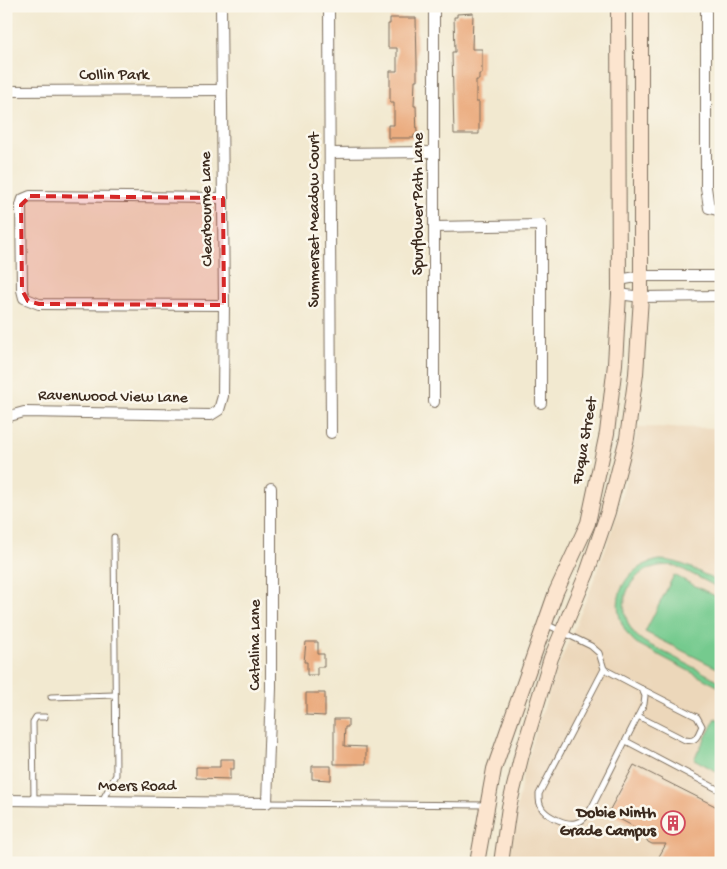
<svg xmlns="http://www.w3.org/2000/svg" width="727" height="869" font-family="'Gochi Hand',sans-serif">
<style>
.built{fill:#ecd7ba}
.green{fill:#74ca8e;stroke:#587a56}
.building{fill:#ebac7f}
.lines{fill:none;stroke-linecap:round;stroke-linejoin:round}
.service-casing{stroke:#7b6d5c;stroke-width:7}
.minor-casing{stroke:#7b6d5c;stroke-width:12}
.secondary-casing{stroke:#7b6d5c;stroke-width:16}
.service{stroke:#fff;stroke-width:5}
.minor{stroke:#fff;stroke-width:10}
.secondary{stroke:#fce5cf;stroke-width:14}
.marked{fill:#d62828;fill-opacity:0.2;stroke:#d62828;stroke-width:4;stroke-dasharray:10 6;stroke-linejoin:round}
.labels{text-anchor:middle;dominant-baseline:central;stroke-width:5;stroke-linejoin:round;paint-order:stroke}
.street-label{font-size:16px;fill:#3b2a1e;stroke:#fbf7ec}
.poi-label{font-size:16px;font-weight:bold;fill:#3b2a1e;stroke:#fbf7ec;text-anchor:end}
</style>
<rect width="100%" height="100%" fill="#fbf7ec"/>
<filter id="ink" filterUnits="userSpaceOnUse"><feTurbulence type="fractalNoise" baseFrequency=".02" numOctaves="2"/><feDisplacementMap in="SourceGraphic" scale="10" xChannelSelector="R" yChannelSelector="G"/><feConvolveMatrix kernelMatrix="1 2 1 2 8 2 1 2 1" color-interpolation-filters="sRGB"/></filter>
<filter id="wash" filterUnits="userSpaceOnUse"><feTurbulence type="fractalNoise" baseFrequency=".0096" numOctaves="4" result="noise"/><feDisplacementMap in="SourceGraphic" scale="20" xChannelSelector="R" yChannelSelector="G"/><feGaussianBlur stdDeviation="1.12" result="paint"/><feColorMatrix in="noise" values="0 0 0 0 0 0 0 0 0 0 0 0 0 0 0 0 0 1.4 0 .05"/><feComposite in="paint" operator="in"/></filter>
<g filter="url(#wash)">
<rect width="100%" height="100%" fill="#f2e9d0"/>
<path class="built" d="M638 427 721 428V863H508L510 844 523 775 538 724 555 674 591 588 607 545 620 504Z"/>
<g class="green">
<path d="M660 560C682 560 702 574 721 583V589L676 566C660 564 645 567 634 580 620 596 622 621 637 636 645 644 657 648 666 653 685 663 703 672 721 682V688L636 643C604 614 617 567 660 560Z"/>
<path d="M674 575 721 599V670L645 632Z"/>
<path d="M716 718 721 721V774L694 759Z"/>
</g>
<g id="blocks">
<g class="building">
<path d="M473 13 472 49H482V74H479V80H476V102H479V134H454L452 52H455L454 17H457V14Z"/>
<path d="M390 18H416L417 63V80H415L414 106H416L417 135H414V138H388V125H394V103H390V71H397V48H388V24H390Z"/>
<path d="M306 642H318V654H324V667H317V675H307V662H304Z"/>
<path d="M306 693H325V716L306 715Z"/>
<path d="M334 719H348V727H345L344 746 366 747V764H334Z"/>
<path d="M220 759H234V769H230V779L196 778V767H220Z"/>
<path d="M634 765 721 809V863H661L657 860 666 844H652L648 842 644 835V832L608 813Z"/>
<path d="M312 766H331V780L312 779Z"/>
</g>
</g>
</g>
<g filter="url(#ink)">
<use href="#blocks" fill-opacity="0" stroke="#7b6d5c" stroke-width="1"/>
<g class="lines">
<g class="service-casing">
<g id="service">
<path d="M546 624 591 646 599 653 604 669 539 794C539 800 539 805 543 810 549 817 566 825 575 823 584 822 588 813 592 807L644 704 645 696 642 689 604 669"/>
<path d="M51 697 115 695"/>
<path d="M638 716 685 740C697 743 698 734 702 726L697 717 642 689"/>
<path d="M626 741 721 791"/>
<path d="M34 800 33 722 36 717H45"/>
<path d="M102 801 116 775 114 537"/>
<path d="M267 803 486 805"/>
</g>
</g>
<g class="minor-casing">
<g id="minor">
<path d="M329 6 331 433"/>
<path d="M434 6V402"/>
<path d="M706 6V187L709 208 721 211"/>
<path d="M6 91 222 90"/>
<path d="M330 153 434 152"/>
<path d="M223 198 30 196 23 199 21 205 22 290 24 298 39 304 224 305"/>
<path d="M434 227 541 225V403"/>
<path d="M619 280 642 276H721"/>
<path d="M619 294 641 297 721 296"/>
<path d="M6 417 24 412 211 415 219 410 223 396 224 305 221 6"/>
<path d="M6 800 267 803 271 688V488"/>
</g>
</g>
<g class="secondary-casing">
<g id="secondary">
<path d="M477 863 494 769 556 592 588 523 607 433 615 364 619 294 618 6"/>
<path d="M501 863 509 807 522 754 551 658 587 573 608 512 627 438 636 374 641 297V6"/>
</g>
</g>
<use href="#service" class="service"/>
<use href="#minor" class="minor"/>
<use href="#secondary" class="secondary"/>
</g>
</g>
<path class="marked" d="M30 196 223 198 224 305 39 304 28 301 22 290 21 205Z"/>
<defs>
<g id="building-ring" transform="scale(1.25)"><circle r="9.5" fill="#fbf7ec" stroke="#d1495b" stroke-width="1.5"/><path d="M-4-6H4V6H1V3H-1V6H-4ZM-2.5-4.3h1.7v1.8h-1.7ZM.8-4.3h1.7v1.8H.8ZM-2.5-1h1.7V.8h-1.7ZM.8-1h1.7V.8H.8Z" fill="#d1495b"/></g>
</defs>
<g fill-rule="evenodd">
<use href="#building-ring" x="673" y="823"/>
</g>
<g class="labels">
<g class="street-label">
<text x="114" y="76">Collin Park</text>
<text transform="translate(419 204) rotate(-90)">Spurflower Path Lane</text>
<text transform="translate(208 209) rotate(-91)">Clearbourne Lane</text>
<text transform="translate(315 220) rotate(-90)">Summerset Meadow Court</text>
<text transform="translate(113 398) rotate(1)">Ravenwood View Lane</text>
<text transform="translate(586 441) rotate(-80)">Fuqua Street</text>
<text transform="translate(256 645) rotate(-90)">Catalina Lane</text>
<text x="137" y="787">Moers Road</text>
</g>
<g class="poi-label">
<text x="656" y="814">Dobie Ninth<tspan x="656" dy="18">Grade Campus</tspan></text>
</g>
</g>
<rect width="727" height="869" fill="none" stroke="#fbf7ec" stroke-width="25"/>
</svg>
